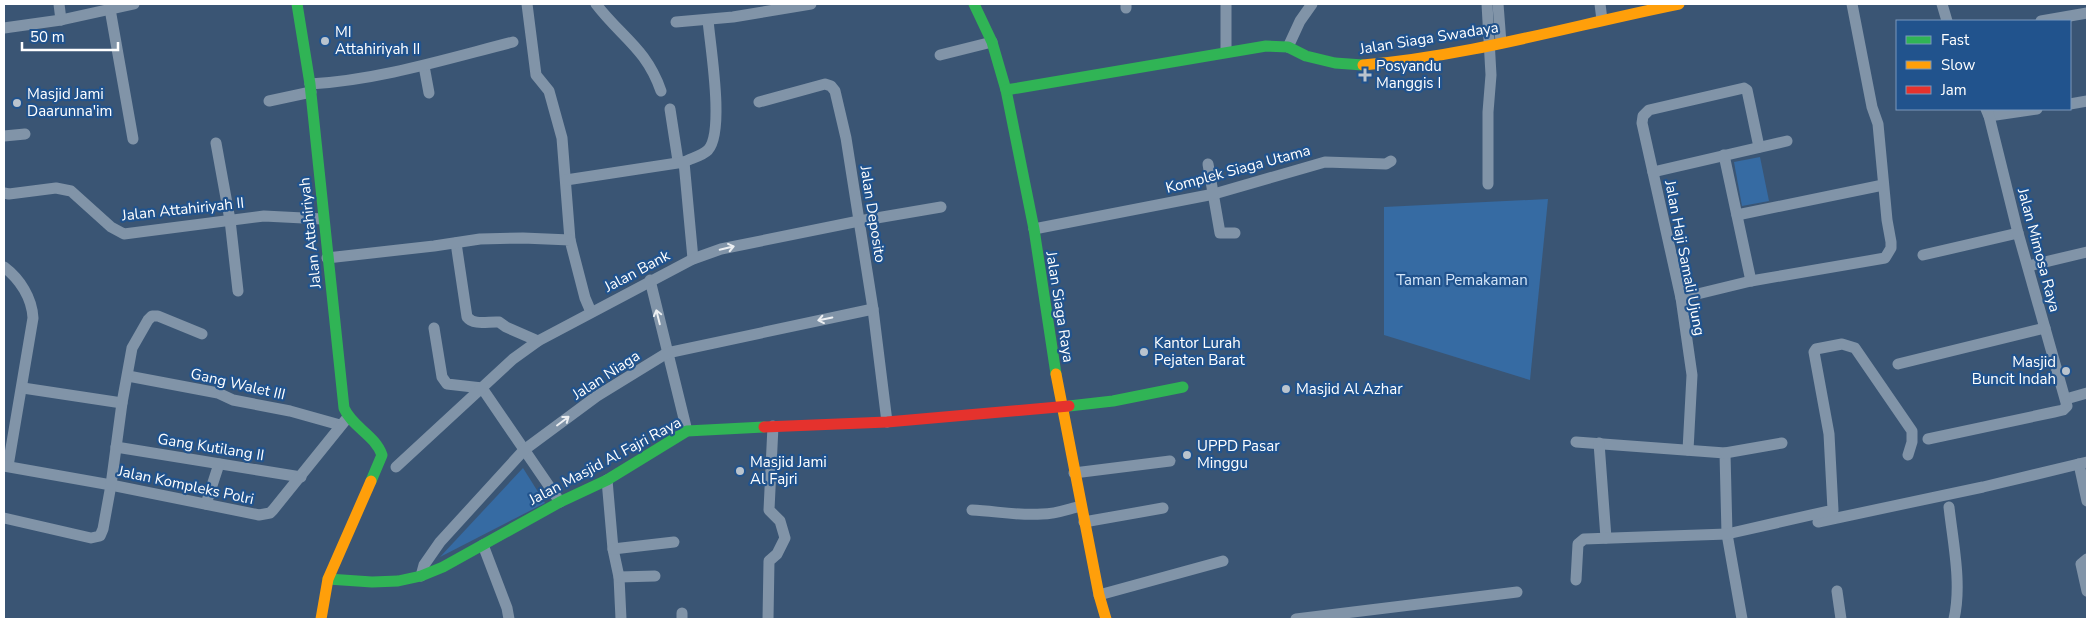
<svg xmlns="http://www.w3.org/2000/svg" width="2091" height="623" font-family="'Nunito Sans',sans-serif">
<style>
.green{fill:#366ba3}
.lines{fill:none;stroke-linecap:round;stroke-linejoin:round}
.street{stroke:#8194a8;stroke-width:11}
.fast{stroke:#30b455;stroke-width:11}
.slow{stroke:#ff9f0a;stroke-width:11}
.jam{stroke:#e5322d;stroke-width:11}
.oneway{stroke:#eceff2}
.poi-dot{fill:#bac4ce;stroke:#21538d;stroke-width:2}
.labels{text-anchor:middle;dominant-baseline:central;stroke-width:4.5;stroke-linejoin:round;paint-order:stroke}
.poi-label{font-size:15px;fill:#fff;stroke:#21538d;text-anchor:start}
.street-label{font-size:15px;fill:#fff;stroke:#21538d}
.park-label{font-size:15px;fill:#d4e6f9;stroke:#21538d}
</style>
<rect width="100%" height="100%" fill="#3a5574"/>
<g class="green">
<path d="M1760 157 1769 201 1742 206 1734 162Z"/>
<path d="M1548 199 1530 380 1384 335V207Z"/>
<path d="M523 468 545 503 440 557Z"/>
</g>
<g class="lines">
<g class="street">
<path d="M59 4 61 20"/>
<path d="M527 4 536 75 549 91 562 138 570 240"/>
<path d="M596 4C621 37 646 48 661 91"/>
<path d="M1126 4V8"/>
<path d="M1226 4V51"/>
<path d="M1487 4 1491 75 1488 112V184"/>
<path d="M1498 4 1501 43"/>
<path d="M1600 4 1602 20"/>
<path d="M1942 4 1947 21"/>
<path d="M110 9 133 139"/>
<path d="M2041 21 2087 13"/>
<path d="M676 22 733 17 811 4"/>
<path d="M4 28 61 20 134 4"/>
<path d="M1288 47 1300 21 1312 4"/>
<path d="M940 55 992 42"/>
<path d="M424 66 429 93"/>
<path d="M310 84C379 80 446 59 513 42"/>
<path d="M269 101 311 92"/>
<path d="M759 102 825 84 831 86 835 91 846 138 873 309 887 422"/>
<path d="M2070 104 2087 101"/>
<path d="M670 109 678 161"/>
<path d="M1989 116 2037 109"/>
<path d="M4 136 25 134"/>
<path d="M216 143 230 220 238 291"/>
<path d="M1724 155 1751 281"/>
<path d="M684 162C691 158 702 156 708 150 725 132 710 45 708 20"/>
<path d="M1208 164 1220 233H1235"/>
<path d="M1653 172 1787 141"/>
<path d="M566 180 684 162 693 259"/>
<path d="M4 193 9 194 56 188 71 191 111 227 124 234 264 216 323 219"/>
<path d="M1737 215 1883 185"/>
<path d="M1034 229 1214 194 1325 162 1386 164 1391 161"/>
<path d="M456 243 467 317C474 326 489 321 499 322L506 327 538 341"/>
<path d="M1923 255 2018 233"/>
<path d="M327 258 434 246 480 239 523 238 570 240 585 298 591 312"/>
<path d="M2028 266 2087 252"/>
<path d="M4 267C20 279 32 298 33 318L8 466"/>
<path d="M650 280 687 431"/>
<path d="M1681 298 1751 281 1885 258 1891 248V242L1887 220 1878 124 1872 107 1852 4"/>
<path d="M434 328 442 377 447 384 482 388 560 502"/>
<path d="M1898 364 2045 328"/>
<path d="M128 376 218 393 233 400 290 411 340 425"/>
<path d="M23 388 122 403"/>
<path d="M2066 399 2087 393"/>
<path d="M1928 439 2054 412 2063 410 2067 406 2018 233 1989 116 1986 109"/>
<path d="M1576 442 1725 453 1727 534 1742 619"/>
<path d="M1599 443 1606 538"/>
<path d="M116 447 301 477"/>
<path d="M1688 450 1692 375 1681 298 1642 123 1643 116 1649 110 1744 88 1747 90 1759 147"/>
<path d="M1725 453 1782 443"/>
<path d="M2079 464 2087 501"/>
<path d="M4 466 111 485 259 515 270 513 273 510 348 417"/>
<path d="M396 467 513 359 538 341 693 259 721 249 859 221 941 207"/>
<path d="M1074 473 1170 461"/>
<path d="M607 480 613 549 619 577 621 619"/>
<path d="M206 504 219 464"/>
<path d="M1949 507C1953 543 1962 584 1954 619"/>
<path d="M972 510C995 511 1019 516 1042 514 1056 514 1068 509 1081 506"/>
<path d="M4 518 91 538 100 536 103 529 111 485 122 403 132 348 148 320 152 316H158L202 334"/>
<path d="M1084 522 1163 508"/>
<path d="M1818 522 1983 487 2087 462"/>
<path d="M483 545 507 608 509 619"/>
<path d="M613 549 674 542"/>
<path d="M2087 559 2081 564 2087 591"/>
<path d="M421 576 424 565 440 542 524 450 597 396 667 353 873 309"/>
<path d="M619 577 655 576"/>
<path d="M1576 580 1578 544 1584 539 1727 534 1833 510 1829 434 1814 352 1816 349 1842 344 1855 348 1912 431V442L1908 455"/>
<path d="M1837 591 1841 619"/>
<path d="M1099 595 1223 561"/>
<path d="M682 619V613"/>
<path d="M768 619 769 561 777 554 785 538 780 521 769 510 773 426"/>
<path d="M1296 619 1517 592"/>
</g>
<g class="fast">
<path d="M297 4 310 84 344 408C352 427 375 435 382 455L371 481"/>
<path d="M974 4 992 42 1006 90 1034 229 1056 374"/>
<path d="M1006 90 1266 46 1288 47 1306 56 1335 63 1363 65"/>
<path d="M1069 406 1113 401 1183 387"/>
<path d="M328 579 372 582 398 581 421 576 443 567 560 502 607 480 687 431 764 427"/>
</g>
<g class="slow">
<path d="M1363 65C1470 56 1574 25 1679 4"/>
<path d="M1056 374 1099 595 1106 619"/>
<path d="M321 619 328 579 371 481"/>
</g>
<path class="jam" d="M764 427 887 422 1069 406"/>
</g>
<defs><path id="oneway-shaft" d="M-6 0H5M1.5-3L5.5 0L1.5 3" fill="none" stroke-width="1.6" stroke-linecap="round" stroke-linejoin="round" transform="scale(1.25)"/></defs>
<g class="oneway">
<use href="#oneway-shaft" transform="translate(727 248) rotate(-13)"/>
<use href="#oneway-shaft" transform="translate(658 317) rotate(-104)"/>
<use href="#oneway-shaft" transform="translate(825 319) rotate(168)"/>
<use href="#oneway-shaft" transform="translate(563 421) rotate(-37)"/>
</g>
<g class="poi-dot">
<circle cx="325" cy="41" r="5"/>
<path d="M1362.5 67.5h5v5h5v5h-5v5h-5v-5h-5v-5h5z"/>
<circle cx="17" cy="103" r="5"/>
<circle cx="1144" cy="352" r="5"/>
<circle cx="2066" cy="371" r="5"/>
<circle cx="1286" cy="389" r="5"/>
<circle cx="1187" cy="455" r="5"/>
<circle cx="740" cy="471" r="5"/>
</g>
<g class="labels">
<g class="poi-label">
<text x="335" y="32">MI<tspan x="335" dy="17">Attahiriyah II</tspan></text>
<text x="1376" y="66">Posyandu<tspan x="1376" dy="17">Manggis I</tspan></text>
<text x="27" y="94">Masjid Jami<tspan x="27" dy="17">Daarunna'im</tspan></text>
<text x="1154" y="343">Kantor Lurah<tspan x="1154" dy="17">Pejaten Barat</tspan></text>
<text x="2056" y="362" text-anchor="end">Masjid<tspan x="2056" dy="17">Buncit Indah</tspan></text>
<text x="1296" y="389">Masjid Al Azhar</text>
<text x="1197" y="446">UPPD Pasar<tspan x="1197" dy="17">Minggu</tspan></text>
<text x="750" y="462">Masjid Jami<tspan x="750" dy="17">Al Fajri</tspan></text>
</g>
<g class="street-label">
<text transform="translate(1429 38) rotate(-9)">Jalan Siaga Swadaya</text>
<text transform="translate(1238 169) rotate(-15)">Komplek Siaga Utama</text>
<text transform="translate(183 209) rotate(-6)">Jalan Attahiriyah II</text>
<text transform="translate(873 214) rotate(81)">Jalan Deposito</text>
<text transform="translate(310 233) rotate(-96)">Jalan Attahiriyah</text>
<text transform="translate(2039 250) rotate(75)">Jalan Mimosa Raya</text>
<text transform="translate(1685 258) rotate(79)">Jalan Haji Samali Ujung</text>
<text transform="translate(637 271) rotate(-28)">Jalan Bank</text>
<text transform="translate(1060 307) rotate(81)">Jalan Siaga Raya</text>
<text transform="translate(606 375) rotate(-33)">Jalan Niaga</text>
<text transform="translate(238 384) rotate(13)">Gang Walet III</text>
<text transform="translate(211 447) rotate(9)">Gang Kutilang II</text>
<text transform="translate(605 461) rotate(-28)">Jalan Masjid Al Fajri Raya</text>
<text transform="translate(186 485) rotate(12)">Jalan Kompleks Polri</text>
</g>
<g class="park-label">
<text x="1462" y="280">Taman Pemakaman</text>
</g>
</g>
<rect width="2091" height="623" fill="none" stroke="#ffffff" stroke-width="10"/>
<rect x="1896" y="20" width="175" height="90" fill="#21538d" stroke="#7a98bb"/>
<rect x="1906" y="36" width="25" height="8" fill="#30b455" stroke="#7a98bb"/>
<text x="1941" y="45" font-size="15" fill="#ffffff">Fast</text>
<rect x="1906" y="61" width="25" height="8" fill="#ff9f0a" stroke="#7a98bb"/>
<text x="1941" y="70" font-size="15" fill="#ffffff">Slow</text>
<rect x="1906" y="86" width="25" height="8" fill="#e5322d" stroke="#7a98bb"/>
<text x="1941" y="95" font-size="15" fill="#ffffff">Jam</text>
<path d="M22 42v8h96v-8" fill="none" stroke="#ffffff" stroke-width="2.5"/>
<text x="30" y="42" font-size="15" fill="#ffffff" stroke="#21538d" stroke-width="4" paint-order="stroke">50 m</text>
</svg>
